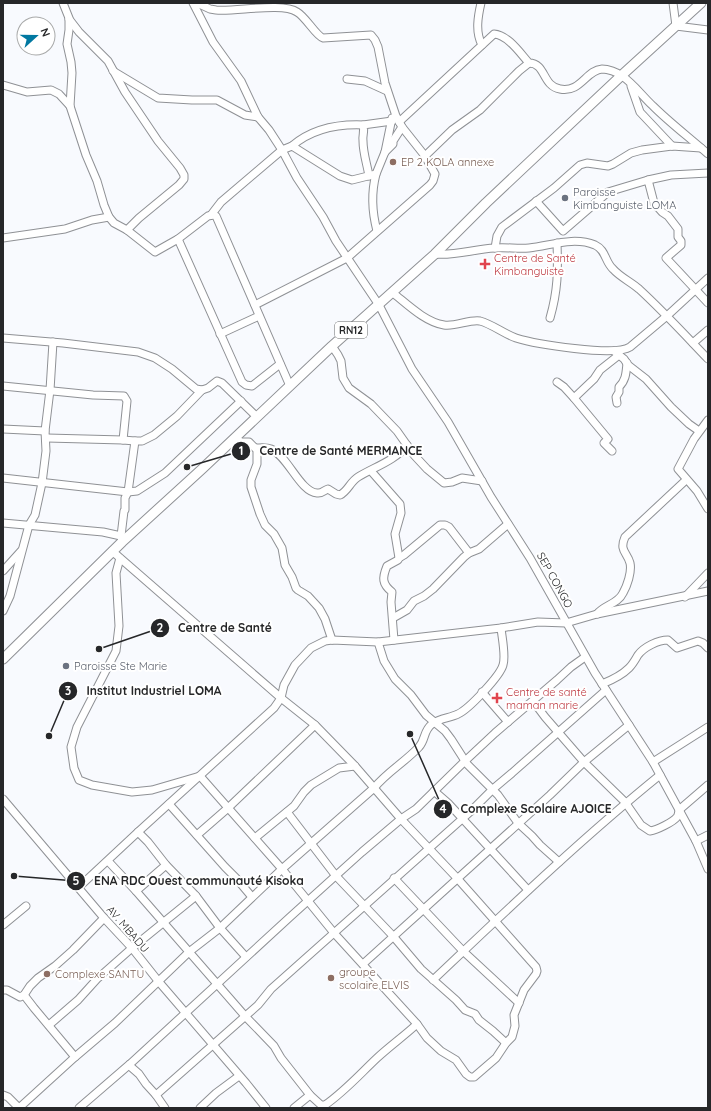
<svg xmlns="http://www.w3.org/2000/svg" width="711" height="1111" font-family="Quicksand,sans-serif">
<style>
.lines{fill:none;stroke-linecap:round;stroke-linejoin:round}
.minor-casing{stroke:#8f9195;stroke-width:9}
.major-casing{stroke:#8f9195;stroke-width:11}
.minor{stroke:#fff;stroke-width:7}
.major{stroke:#fff;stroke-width:9}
.education-dot{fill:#8d6e63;stroke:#fff;stroke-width:1.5}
.worship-dot{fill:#6b7280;stroke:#fff;stroke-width:1.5}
.health-dot{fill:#e0444e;stroke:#fff;stroke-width:1.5}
.labels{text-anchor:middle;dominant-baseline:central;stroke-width:4;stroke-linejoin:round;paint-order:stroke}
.shield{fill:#fff;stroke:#676869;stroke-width:1}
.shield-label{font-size:10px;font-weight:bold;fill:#262729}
.education-label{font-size:11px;fill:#785e54;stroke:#fff;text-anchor:start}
.worship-label{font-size:11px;fill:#5b616d;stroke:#fff;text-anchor:start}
.health-label{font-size:11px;fill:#be3a42;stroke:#fff;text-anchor:start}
.street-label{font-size:11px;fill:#262729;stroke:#fff}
.leader{fill:none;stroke:#262729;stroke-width:1.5}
.callout-dot{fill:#262729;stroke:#fff;stroke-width:1.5}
.mark-label{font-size:12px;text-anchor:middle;font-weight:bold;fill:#fff}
.callout-label{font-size:12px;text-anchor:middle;font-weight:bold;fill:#262729;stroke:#fff;stroke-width:4;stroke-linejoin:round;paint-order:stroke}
</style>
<rect width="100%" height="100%" fill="#f8fafe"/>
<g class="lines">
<g class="minor-casing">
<g id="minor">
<path d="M63 3 69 18V30L67 44 71 62 72 73 70 106 86 155 97 181 104 205 109 217 114 223 127 230 155 252 178 239 208 216 213 215 216 216 290 386"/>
<path d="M193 3 213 42 241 81 258 117 269 130 282 150 297 178 323 217 336 241 379 305 412 369 448 422 491 497 530 558 595 673 653 762 696 841 708 869"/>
<path d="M197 3 210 9 216 10C235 12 283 2 297 12 306 17 316 36 323 38L371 35 375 40 378 47 385 83 396 116 402 127 425 156 435 174 433 181 430 185 347 258 255 305"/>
<path d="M481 3C478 16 475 32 482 45"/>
<path d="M673 3 676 26 708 30"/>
<path d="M69 19 79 32 108 61 125 92 158 141 180 168 184 175V179L179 185 139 218 127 230"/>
<path d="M113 71 158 98 192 100H217L245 115 258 117"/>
<path d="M347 79 365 81 387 91"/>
<path d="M3 85 27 92 51 90 59 94 70 106"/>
<path d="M631 86 640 112 672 146"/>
<path d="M399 122 494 34C508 35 520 53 529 63 546 63 542 86 560 89 581 93 586 70 602 69 608 69 617 72 622 76 633 83 643 97 653 106 670 123 690 138 708 154"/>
<path d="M292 146C312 129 338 124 363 125"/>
<path d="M385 152 392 118"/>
<path d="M425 156 452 130 480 110 519 71 529 63"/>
<path d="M376 174C371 193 372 212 377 231"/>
<path d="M369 176C367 164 363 153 363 141 362 136 365 131 363 125L392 121"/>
<path d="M648 180 671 175 708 173"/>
<path d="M536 201 563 231 608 192 648 180 654 203 662 212 668 216 678 229V237L681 241V245L666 258 708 303"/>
<path d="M211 215 221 202 282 150 292 146 340 176 352 180 376 174 385 152 393 144V141L402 127"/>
<path d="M3 238 65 229 92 220 109 217"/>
<path d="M178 239 242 382 246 385 252 386 280 364"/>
<path d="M495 248 497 236 502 227 554 188 580 165 587 163 608 166 613 164 631 153 642 150 672 146 701 148"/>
<path d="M435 254C455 256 474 249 495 248 506 247 518 249 529 248 550 246 573 236 595 245 606 250 605 262 613 269 620 277 631 282 639 289 663 311 685 335 708 359"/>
<path d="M393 293C407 304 425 322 444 325 455 327 470 319 480 321 492 324 504 334 516 338 535 344 615 357 630 347L668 315 708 278"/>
<path d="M550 318C558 290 558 271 557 243"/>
<path d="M220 334 259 316"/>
<path d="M3 338 63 343 138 352 155 358 172 369 196 389 202 390"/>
<path d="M693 343 708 330"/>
<path d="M332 346 338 355 341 361 343 378 349 388 371 404 397 431 414 455 427 469 444 483 452 482 462 478 482 481"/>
<path d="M614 351 624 359 628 365 646 379 671 407 689 424 699 431"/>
<path d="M557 382 564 387 574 398 594 379 600 370 619 355"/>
<path d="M3 386 93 395 124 396 127 401 123 440"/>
<path d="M574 398 608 439 604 443 612 451"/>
<path d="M617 403 616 397 619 392V387C626 380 626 373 627 363"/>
<path d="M708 420 694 439 678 469 697 491 708 509"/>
<path d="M3 429 45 431"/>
<path d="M47 438 123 440 135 441H142L154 435 177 416 202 390 208 388 217 381 222 383 257 417"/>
<path d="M235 438 241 442H249L257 450V464L251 480V487L260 514 265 525 274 534 282 548 285 565 292 577 296 588 298 590 308 596 319 608 325 619 332 640"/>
<path d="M256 448C260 448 266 447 271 449 288 456 300 492 317 493 322 494 324 490 328 489L336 494 340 495C348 491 350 482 358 477 374 467 395 461 407 445"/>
<path d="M371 471 400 504 401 513 395 534 399 558"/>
<path d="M3 478 128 492 137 491 165 473 241 401"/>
<path d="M3 523 103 532 121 536 122 542"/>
<path d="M121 536 124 511 125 510V498L128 492 135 441"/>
<path d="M112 551 281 698 315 725 355 766 401 819 457 878 536 967 537 971 536 974 524 990 514 1015 515 1026 512 1037 506 1043 496 1058 474 1077H470L466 1074 456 1060 441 1051 427 1038 417 1024 334 933 282 869 200 776 152 790 132 792 92 785 79 780 74 768 71 747 77 727 116 651 119 626 116 573 120 558"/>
<path d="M3 571 21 551"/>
<path d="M685 597 708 573"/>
<path d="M3 611 10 596 29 525 35 515 42 483 46 451 45 431 50 390 53 342"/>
<path d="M597 614C604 605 618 604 623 593 627 586 632 572 630 563 627 552 619 551 625 537L686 480"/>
<path d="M393 618 407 610 414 601 424 596 433 589 464 557 469 553 479 549 508 524"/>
<path d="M394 640 391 602 392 592C382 584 382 578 387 566L398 560 399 558 404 555 440 525H445L449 527 469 553"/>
<path d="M378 642 384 661 395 679 411 695 426 715 445 731 451 739 467 764 498 795 518 823 532 836 540 845 559 862"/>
<path d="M602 684C612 680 621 676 629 668 633 664 635 660 638 655 644 647 658 640 668 640L677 648 698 641 703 643 708 648"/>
<path d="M482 692 508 722"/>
<path d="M533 701 545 717 584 762 625 802 641 825 650 831C657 830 673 822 677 817 678 816 679 811 679 810L708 785"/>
<path d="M653 762 708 727"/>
<path d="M434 791 449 804 528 890"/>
<path d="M3 799 104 918 132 948 159 982 246 1083 266 1108"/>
<path d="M169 804 225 867 236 878 252 897"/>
<path d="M287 812 336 876 393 936 421 969 456 1000 465 1010 475 1014 479 1020 493 1031 506 1043"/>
<path d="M138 832 148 842 166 865 196 896 220 928 246 957"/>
<path d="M197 835 228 808 315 725"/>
<path d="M255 838 294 806 304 792 311 785 339 768 355 766"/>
<path d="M696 841 708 835"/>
<path d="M108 861 136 891 245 1016 274 1046 281 1058 310 1095 321 1105H325C344 1092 360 1074 377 1058 390 1046 404 1036 417 1024"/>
<path d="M394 878 463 951 519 1003"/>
<path d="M79 887 138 832 274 708 281 698 284 685 295 665 311 648 325 641 332 640 378 642 501 628 538 622 566 623 597 614 708 591"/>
<path d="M136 891 166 865"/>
<path d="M3 925 26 906"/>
<path d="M363 964 550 795 584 762 629 725"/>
<path d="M433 980C507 910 581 839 660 775"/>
<path d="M3 990H7L20 997 24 995 30 986 38 978 55 966 73 950 104 918"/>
<path d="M24 995 34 1008 75 1057"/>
<path d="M49 1025 78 1000 97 979 132 948 196 896"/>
<path d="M130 1064 131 1067 139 1074 146 1084 156 1095 165 1108"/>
<path d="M3 1095 8 1097 19 1108"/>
<path d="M156 1095 258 1005 271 989 470 812 493 789 512 773 606 690"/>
<path d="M19 1108 75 1057 115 1023 189 952 220 928 282 869 374 788C387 772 405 762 419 747 426 739 423 731 432 724 440 718 450 718 458 714 469 709 500 676 503 665 506 656 502 638 501 628"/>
<path d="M79 1108 130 1064 290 917 362 852 401 819 416 809 465 761 495 733 557 680 571 667 585 657"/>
<path d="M200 1108 216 1093 239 1076"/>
<path d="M294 1108 310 1095"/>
</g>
</g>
<g class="major-casing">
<path id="major" d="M3 659 122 542 202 469 332 346 435 254 486 203 622 75 701 3"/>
</g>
<use href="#minor" class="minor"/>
<use href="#major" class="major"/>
</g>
<g class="education-dot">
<circle cx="393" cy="162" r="4"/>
<circle cx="47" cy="974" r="4"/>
<circle cx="331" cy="978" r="4"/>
</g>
<g class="worship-dot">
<circle cx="565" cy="198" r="4"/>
<circle cx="66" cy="666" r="4"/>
</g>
<g class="health-dot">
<path d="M483 258h4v4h4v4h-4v4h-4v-4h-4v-4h4z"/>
<path d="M495 692h4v4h4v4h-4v4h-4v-4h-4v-4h4z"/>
</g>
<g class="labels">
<rect class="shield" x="335" y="322" width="32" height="16" rx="3"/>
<g class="shield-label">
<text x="351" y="330">RN12</text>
</g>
<g class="education-label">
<text x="401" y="162">EP 2 KOLA annexe</text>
<text x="339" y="972">groupe<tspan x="339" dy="13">scolaire ELVIS</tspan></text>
<text x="55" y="974">Complexe SANTU</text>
</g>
<g class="worship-label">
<text x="573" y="192">Paroisse<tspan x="573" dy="13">Kimbanguiste LOMA</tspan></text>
<text x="74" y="666">Paroisse Ste Marie</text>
</g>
<g class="health-label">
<text x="494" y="258">Centre de Santé<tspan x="494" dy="13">Kimbanguiste</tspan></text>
<text x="506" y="692">Centre de santé<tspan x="506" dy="13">maman marie</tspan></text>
</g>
<g class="street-label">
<text transform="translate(555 580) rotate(61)">SEP CONGO</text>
<text transform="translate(128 929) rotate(49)">AV. MBADU</text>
</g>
</g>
<path class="leader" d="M187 467L241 451M99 649L160 628M49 736L68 691M410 734L443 809M14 876L76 881"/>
<g class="callout-dot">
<circle cx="187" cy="467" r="4"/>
<circle cx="99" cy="649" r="4"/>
<circle cx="49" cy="736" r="4"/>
<circle cx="410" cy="734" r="4"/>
<circle cx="14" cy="876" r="4"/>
<circle cx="241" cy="451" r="10"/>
<circle cx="160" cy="628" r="10"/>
<circle cx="68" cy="691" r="10"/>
<circle cx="443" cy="809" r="10"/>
<circle cx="76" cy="881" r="10"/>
</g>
<g class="mark-label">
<text x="241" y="455">1</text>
<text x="160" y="632">2</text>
<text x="68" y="695">3</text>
<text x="443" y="813">4</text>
<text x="76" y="885">5</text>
</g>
<g class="callout-label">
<text x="341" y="455">Centre de Santé MERMANCE</text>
<text x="225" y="632">Centre de Santé</text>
<text x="154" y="695">Institut Industriel LOMA</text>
<text x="536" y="813">Complexe Scolaire AJOICE</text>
<text x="199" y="885">ENA RDC Ouest communauté Kisoka</text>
</g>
<rect width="711" height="1111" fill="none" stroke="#262729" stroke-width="8"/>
<g transform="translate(36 36) rotate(69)"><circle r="19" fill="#ffffff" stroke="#a8a9a9"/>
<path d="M0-3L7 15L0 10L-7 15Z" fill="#0178a1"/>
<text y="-6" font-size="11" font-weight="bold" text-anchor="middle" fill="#262729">N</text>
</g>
</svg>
